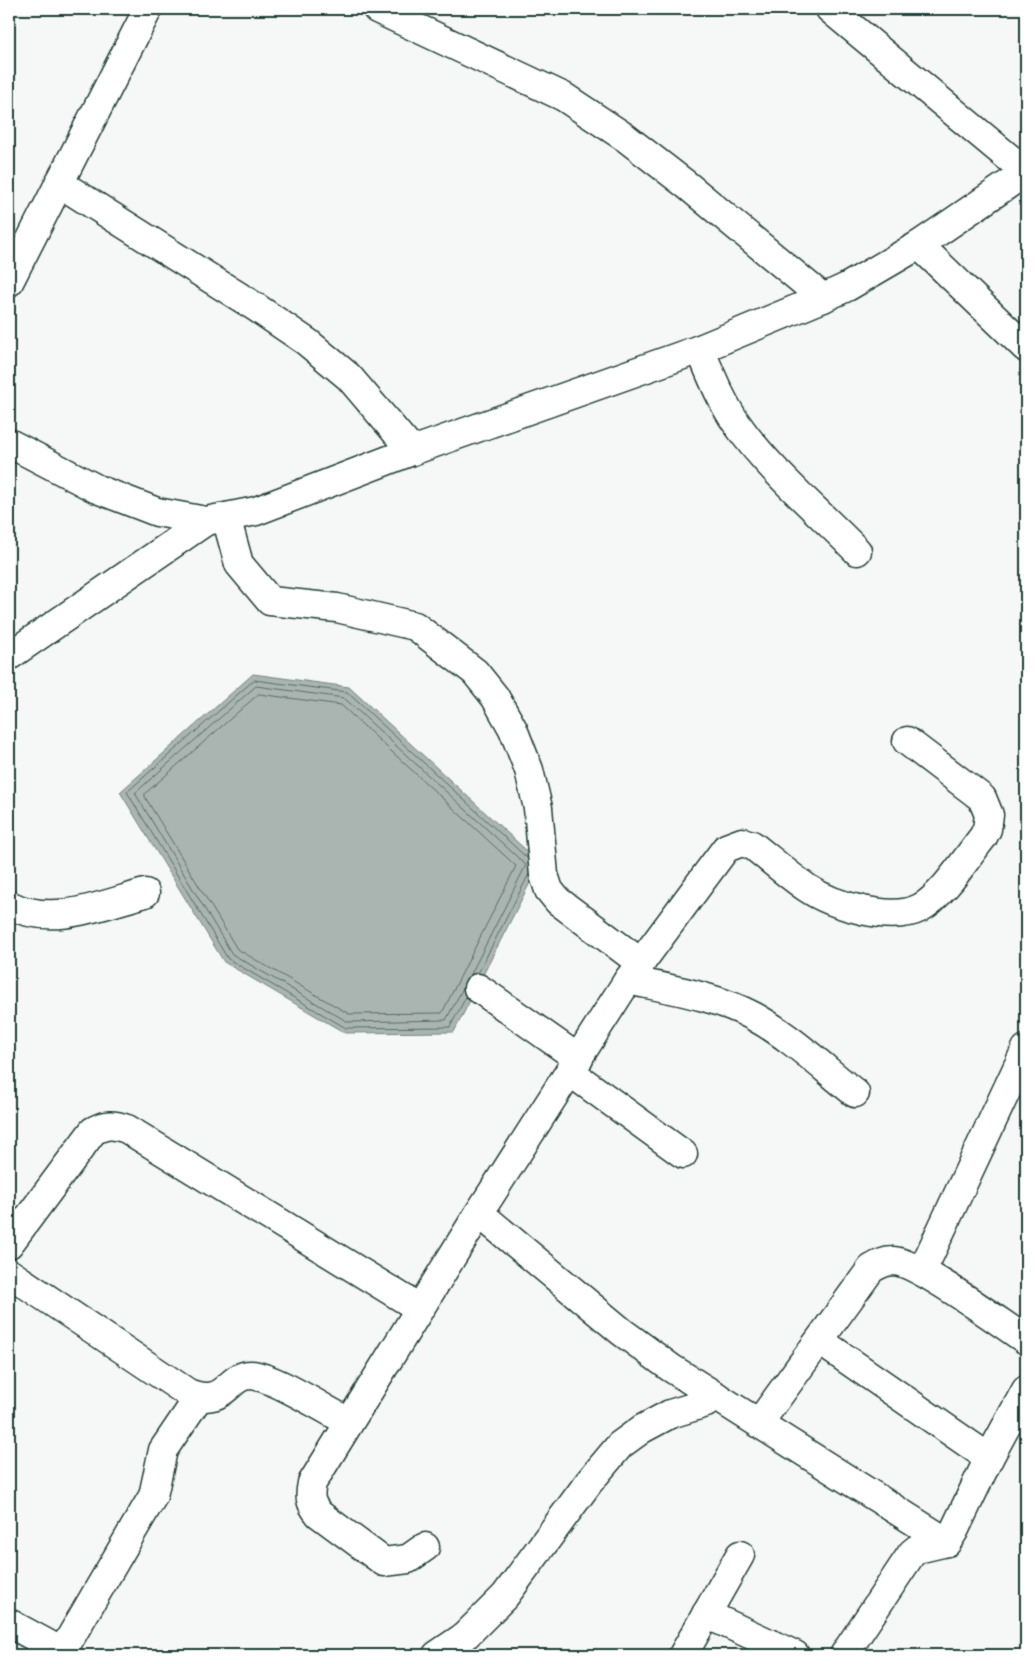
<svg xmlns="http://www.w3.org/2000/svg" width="1035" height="1664" font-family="Pangolin,sans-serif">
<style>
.water{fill:#aab5b1;stroke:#72857f}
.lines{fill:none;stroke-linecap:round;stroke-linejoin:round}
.shore{stroke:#576d66;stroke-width:1}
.street-casing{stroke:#1f3d34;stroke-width:31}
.secondary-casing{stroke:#1f3d34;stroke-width:31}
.street{stroke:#fff;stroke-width:28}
.secondary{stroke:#fff;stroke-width:28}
</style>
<rect width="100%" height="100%" fill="#f6f7f7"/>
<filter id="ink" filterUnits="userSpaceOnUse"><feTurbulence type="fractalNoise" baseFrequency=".02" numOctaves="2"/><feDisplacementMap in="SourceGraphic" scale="10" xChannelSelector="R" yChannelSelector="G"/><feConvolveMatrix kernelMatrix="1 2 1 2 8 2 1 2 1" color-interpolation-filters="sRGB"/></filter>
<g filter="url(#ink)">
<path class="water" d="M253 674 349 687 540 863 454 1032 345 1033 224 962 120 792Z"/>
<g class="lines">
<g class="shore">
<path d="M259 694 341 705 516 866 442 1013 349 1014 237 949 145 797V794Z"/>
<path d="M478 973 529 874"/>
<path d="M463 988 446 1020 348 1022 232 954 135 793 256 686 344 698 526 865 470 976"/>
<path d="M466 997 450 1027 346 1028 228 959 127 792 254 680 347 692 527 858"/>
</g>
<g class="street-casing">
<g id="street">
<path d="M377 9 564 97 626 138 688 186 823 298"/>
<path d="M830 9 1026 172"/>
<path d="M59 183 257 308 307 342 349 377 412 451"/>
<path d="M919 245 1026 348"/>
<path d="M9 282 148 9"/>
<path d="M700 349C711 375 721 401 737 424 769 470 818 511 857 551"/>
<path d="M226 517 239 564 270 601 337 608 415 626 475 672 495 697 513 729 529 770 538 808 544 875 549 890 558 901 641 963"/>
<path d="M9 656 206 521"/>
<path d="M907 741 982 798 989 815 987 829 983 837C966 858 943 896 920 908 891 923 832 905 807 888 788 875 770 859 752 845L742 842 726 848 628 980 479 1213 622 1332 671 1368 947 1542 954 1531 989 1458 1026 1390"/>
<path d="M9 905C53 927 101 905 145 893"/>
<path d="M628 980C669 989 716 996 753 1016 790 1036 822 1067 855 1093"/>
<path d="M478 988 579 1059"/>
<path d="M570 1072 683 1154"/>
<path d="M9 1244 93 1131C106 1124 113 1124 127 1129L419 1308"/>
<path d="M922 1271 1026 1049"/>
<path d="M9 1273 188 1393C227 1408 226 1375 251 1375 273 1376 327 1411 349 1422"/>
<path d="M820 1341 989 1458"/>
<path d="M759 1423 871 1269C878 1265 884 1261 893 1261 919 1262 1000 1323 1026 1340"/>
<path d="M425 1547 408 1559 384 1562 319 1514C310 1503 309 1497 312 1483L479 1213"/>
<path d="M706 1614 795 1655"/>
<path d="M9 1623 68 1655"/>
<path d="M62 1652 153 1496 163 1450 199 1397"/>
<path d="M437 1655 465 1636 505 1596 589 1482 620 1445 642 1429 670 1414 706 1403 716 1396"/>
<path d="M683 1655 740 1555"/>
<path d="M844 1655 912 1553 917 1549 947 1542"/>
</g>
</g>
<g class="secondary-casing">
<path id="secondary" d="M9 443 97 489 157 512 206 521 256 511 412 451 700 349 823 298 847 287 919 245 1026 172"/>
</g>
<use href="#street" class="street"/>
<use href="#secondary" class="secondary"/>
</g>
</g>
<rect width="1035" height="1664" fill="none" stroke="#fff" stroke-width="30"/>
<rect x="15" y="15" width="1005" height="1634" fill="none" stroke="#1f3d34" stroke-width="2" filter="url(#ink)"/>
</svg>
